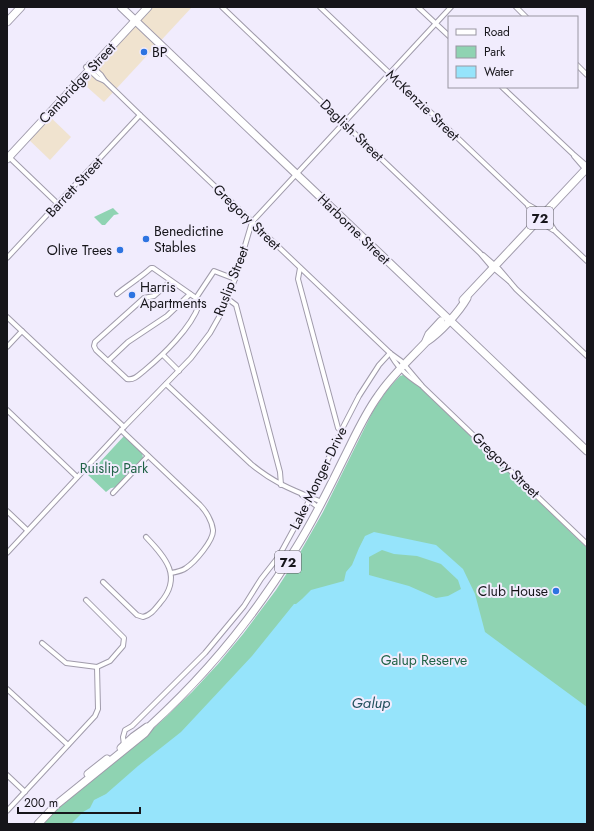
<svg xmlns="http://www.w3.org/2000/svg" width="594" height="831" font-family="Jost,sans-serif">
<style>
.commercial{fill:#f0e3cf}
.green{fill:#8fd3b2}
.water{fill:#96e4fb;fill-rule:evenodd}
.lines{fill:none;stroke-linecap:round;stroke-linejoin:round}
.minor-casing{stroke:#a09bab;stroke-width:6}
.primary-casing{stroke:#a09bab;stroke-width:9}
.minor{stroke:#fff;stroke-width:4}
.primary{stroke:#fff;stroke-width:7}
.poi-dot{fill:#2d74e1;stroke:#f1ecfd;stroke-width:1.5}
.labels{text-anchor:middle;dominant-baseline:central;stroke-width:4;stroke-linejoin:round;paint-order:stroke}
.shield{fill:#f1ecfd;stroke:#58565e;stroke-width:1}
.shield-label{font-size:13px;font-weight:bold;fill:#16151a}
.poi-label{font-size:14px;fill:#16151a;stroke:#f1ecfd;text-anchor:start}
.street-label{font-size:14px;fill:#16151a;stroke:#f1ecfd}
.park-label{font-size:14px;fill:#216347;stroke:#f1ecfd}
.water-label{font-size:15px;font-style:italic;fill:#24515e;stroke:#f1ecfd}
</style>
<rect width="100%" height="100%" fill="#f1ecfd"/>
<g class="commercial">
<path d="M145 7H192L104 102 78 79Z"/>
<path d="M46 113 71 137 50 160 25 136Z"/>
</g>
<g class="green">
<path d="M113 208 119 214 114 215 105 225H102L94 217Z"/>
<path d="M403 375 407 376 422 388 587 548V824H41L59 806 151 731 192 692 218 664 243 634 276 590 298 556 323 512 373 411 387 390 400 376Z"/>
<path d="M124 436 142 452 143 458 117 487 111 488 106 492 88 475Z"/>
</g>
<path class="water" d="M374 532 436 545 463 569 475 594 485 632 587 707V824H71L83 812 90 808 94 800 106 794 138 766 181 732 252 656 294 604H296L302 599 311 590 344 581 346 572 352 565 359 548 365 536ZM382 550 394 554 417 556 441 564 458 580 461 589 448 596 436 598 409 586 369 575V557Z"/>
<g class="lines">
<g class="minor-casing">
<g id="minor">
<path d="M222 7 480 253 491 266 509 281"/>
<path d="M320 7 527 204 534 208 550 223 555 231 587 261"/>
<path d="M418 7 449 36"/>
<path d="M516 7 526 17"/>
<path d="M89 64 101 75 105 81 140 115 390 353 401 361 423 387 587 544"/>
<path d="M577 65 587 75"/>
<path d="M86 67 98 78 105 81"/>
<path d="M502 87 573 154 587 166"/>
<path d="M574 156 587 171"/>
<path d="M9 157 58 204"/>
<path d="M528 206C534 216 544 225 553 230"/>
<path d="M483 255 499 269 516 289 587 356"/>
<path d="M7 258 140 115"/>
<path d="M300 268 298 279 338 428 341 431"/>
<path d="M171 281 154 296 144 298 95 342 94 346 96 350 127 379C134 381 140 374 145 370 163 355 191 328 199 305L196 298"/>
<path d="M117 294C128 285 140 278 151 268H153L196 298"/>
<path d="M196 298 214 271 235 279"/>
<path d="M228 299 236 305 280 472 281 485"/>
<path d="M7 317 124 427"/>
<path d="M7 347 22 331"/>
<path d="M390 353C396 366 408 377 421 385"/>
<path d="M163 355 179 371"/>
<path d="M108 361 128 342 167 316 190 294"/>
<path d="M166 384 251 464C275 484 295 491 322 502"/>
<path d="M7 410 77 477"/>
<path d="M121 430 200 505C206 511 212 521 213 530 214 540 195 562 186 568 182 571 177 572 171 573"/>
<path d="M113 493 148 456"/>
<path d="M302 495 319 508"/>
<path d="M7 511 27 530"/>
<path d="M7 553 124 427 191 358 210 333 223 310 235 279 252 222 451 7"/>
<path d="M103 582 137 615 143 617C151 615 155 609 160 603 183 577 166 558 146 537"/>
<path d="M42 643 66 663 97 667 110 661 123 646 124 638 86 600"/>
<path d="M7 689 68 745"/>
<path d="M124 745 123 737 125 730 132 726 205 653 244 606 261 579 279 556 309 501 341 431 359 396 379 365 390 353"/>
<path d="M7 775 25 792"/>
<path d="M7 811 95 716 98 709 97 667"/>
</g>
</g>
<g class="primary-casing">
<g id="primary">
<path d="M121 7 587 451"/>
<path d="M7 22 21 7"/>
<path d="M7 159 148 7"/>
<path d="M463 300 587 168"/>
<path d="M426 341 429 334 441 321"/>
<path d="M121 748 133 737 147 727"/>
<path d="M88 774 107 759"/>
<path d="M38 824 56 805 145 733 151 725C208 673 256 614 296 548 315 518 330 486 346 454 356 434 365 414 378 396 391 376 410 359 426 342 440 333 459 312 467 298"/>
</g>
</g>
<use href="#minor" class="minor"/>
<use href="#primary" class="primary"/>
</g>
<g class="poi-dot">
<circle cx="144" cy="52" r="4"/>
<circle cx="146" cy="239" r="4"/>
<circle cx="120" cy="250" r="4"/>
<circle cx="132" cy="295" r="4"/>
<circle cx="556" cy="591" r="4"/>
</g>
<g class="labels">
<g class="shield">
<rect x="527" y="207" width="26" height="22" rx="3"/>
<rect x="275" y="551" width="26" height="22" rx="3"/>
</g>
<g class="shield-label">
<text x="540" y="218">72</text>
<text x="288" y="562">72</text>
</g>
<g class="poi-label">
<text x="152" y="52">BP</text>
<text x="154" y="231">Benedictine<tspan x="154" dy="16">Stables</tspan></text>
<text x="112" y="250" text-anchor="end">Olive Trees</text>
<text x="140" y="287">Harris<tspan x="140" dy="16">Apartments</tspan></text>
<text x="548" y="591" text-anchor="end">Club House</text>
</g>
<g class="street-label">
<text transform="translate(77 83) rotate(-47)">Cambridge Street</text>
<text transform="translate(423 105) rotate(44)">McKenzie Street</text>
<text transform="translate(352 130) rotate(44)">Daglish Street</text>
<text transform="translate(74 187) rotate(-47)">Barrett Street</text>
<text transform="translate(247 217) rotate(44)">Gregory Street</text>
<text transform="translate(354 229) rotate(44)">Harborne Street</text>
<text transform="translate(231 281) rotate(-69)">Ruslip Street</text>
<text transform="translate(506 465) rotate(44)">Gregory Street</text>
<text transform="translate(318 478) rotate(-64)">Lake Monger Drive</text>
</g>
<g class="park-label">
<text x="114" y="468">Ruislip Park</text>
<text x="424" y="660">Galup Reserve</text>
</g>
<g class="water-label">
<text x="371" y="703">Galup</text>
</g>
</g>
<rect width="594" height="831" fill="none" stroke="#16151a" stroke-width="16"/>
<rect x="448" y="16" width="130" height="72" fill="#f1ecfd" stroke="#9996a2"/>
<rect x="456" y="29" width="20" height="6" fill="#ffffff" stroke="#9996a2"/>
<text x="484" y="36" font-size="12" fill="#16151a">Road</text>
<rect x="456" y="46" width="20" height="12" fill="#8fd3b2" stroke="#9996a2"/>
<text x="484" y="56" font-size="12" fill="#16151a">Park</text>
<rect x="456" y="66" width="20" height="12" fill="#96e4fb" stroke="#9996a2"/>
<text x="484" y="76" font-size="12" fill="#16151a">Water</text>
<path d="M18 807v6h122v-6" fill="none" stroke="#16151a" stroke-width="2"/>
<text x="24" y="807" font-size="12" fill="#16151a" stroke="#f1ecfd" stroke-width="3" paint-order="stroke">200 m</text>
</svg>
